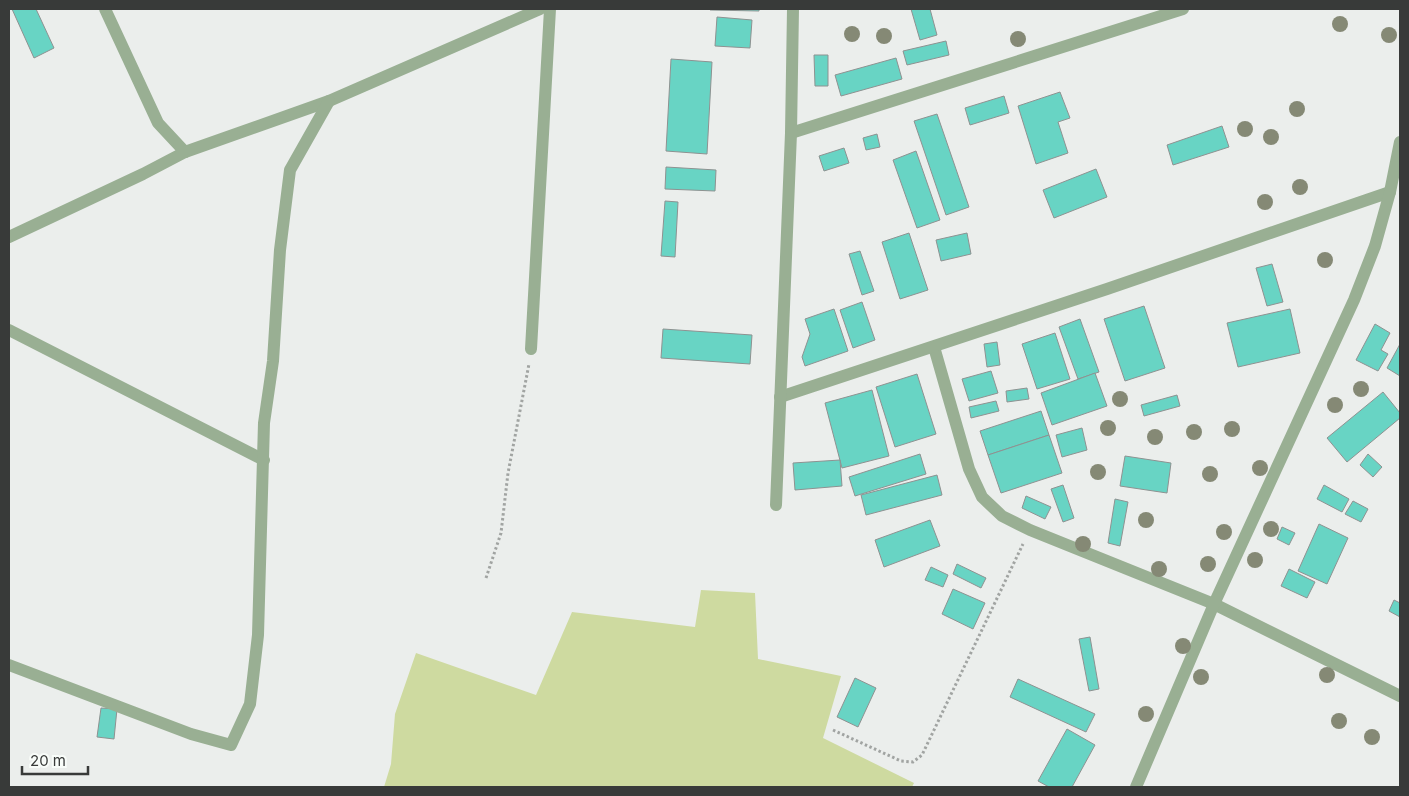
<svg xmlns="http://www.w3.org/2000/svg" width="1409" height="796" font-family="Inter,sans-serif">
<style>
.green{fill:#cedaa0}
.building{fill:#68d4c4;stroke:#8e9291}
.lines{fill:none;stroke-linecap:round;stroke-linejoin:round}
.path{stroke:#a1a4a2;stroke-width:3;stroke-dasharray:2.5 2.5;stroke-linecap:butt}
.minor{stroke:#99af93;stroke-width:12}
.tree{fill:#858975}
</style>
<rect width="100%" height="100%" fill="#ebeeec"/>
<path class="green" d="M701 590 755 593 758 659 841 676 823 738 914 783 912 787H384L391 764 395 714 416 653 536 695 572 612 695 627Z"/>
<g class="building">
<path d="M12 9H36L54 48 34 58Z"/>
<path d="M710 9H759V11L710 10Z"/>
<path d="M911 9H930L937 35 920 40Z"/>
<path d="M717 17 752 20 750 48 715 46Z"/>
<path d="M946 41 949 55 907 65 903 51Z"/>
<path d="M814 55H828V86H815Z"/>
<path d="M896 58 902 79 841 96 835 75Z"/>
<path d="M671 59 712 62 707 154 666 151Z"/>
<path d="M1060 92 1070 118 1058 122 1068 153 1036 164 1018 106Z"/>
<path d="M1004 96 1009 113 970 125 965 108Z"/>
<path d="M937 114 969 207 946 215 914 121Z"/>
<path d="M1222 126 1229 147 1173 165 1167 145Z"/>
<path d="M877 134 880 147 866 150 863 138Z"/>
<path d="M844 148 849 163 824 171 819 156Z"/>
<path d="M916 151 940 220 917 228 893 160Z"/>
<path d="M666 167 716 170 715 191 665 189Z"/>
<path d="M1096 169 1107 197 1054 218 1043 190Z"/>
<path d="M665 201 678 202 675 257 661 256Z"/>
<path d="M909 233 928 290 900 299 882 242Z"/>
<path d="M967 233 971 254 941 261 936 240Z"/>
<path d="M860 251 874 291 862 295 849 254Z"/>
<path d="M1272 264 1283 302 1267 306 1256 268Z"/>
<path d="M862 302 875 340 853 348 840 310Z"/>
<path d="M1144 306 1165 368 1125 381 1104 319Z"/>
<path d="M834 309 848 351 805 366 802 357 810 334 805 319Z"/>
<path d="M1290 309 1300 353 1238 367 1227 323Z"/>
<path d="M1080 319 1099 372 1078 379 1059 327Z"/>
<path d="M1375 324 1390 333 1381 350 1388 354 1378 371 1356 360Z"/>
<path d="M663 329 752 335 750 364 661 358Z"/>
<path d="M1055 333 1070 379 1037 389 1022 344Z"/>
<path d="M997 342 1000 365 987 367 984 344Z"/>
<path d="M1400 344V376L1387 368Z"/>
<path d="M991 371 998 393 969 401 962 379Z"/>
<path d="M1095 373 1107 406 1052 425 1041 393Z"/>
<path d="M917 374 936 434 895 447 876 387Z"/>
<path d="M1027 388 1029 399 1007 402 1006 391Z"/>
<path d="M872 390 889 456 842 468 825 403Z"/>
<path d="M1383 392 1400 413V418L1347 462 1327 438Z"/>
<path d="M1177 395 1180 406 1144 416 1141 405Z"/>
<path d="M996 401 999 411 971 418 969 407Z"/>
<path d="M1041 411 1049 435 988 455 980 431Z"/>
<path d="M1082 428 1087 450 1062 457 1056 435Z"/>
<path d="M1049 435 1062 473 1001 493 988 455Z"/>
<path d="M920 454 926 474 855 496 849 477Z"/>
<path d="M1368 454 1382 467 1373 477 1360 465Z"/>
<path d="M1125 456 1171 463 1167 493 1120 486Z"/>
<path d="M840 460 842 486 795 490 793 463Z"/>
<path d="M937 475 942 495 866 515 861 495Z"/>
<path d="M1063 485 1074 518 1063 522 1051 489Z"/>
<path d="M1324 485 1349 499 1342 512 1317 499Z"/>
<path d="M1026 496 1051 507 1045 519 1022 508Z"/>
<path d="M1115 499 1128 502 1120 546 1108 543Z"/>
<path d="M1353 501 1368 509 1361 522 1345 514Z"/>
<path d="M930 520 940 546 884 567 875 540Z"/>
<path d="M1319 524 1348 538 1327 584 1298 571Z"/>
<path d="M1282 527 1295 533 1289 545 1277 539Z"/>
<path d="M957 564 986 578 981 588 953 574Z"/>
<path d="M931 567 948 575 943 587 925 580Z"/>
<path d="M1289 569 1315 582 1307 598 1281 586Z"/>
<path d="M953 589 985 603 973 629 942 614Z"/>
<path d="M1394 600 1400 603V617L1389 611Z"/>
<path d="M1090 637 1099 689 1089 691 1079 639Z"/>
<path d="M855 678 876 688 858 727 837 717Z"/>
<path d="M1018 679 1095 714 1086 732 1010 697Z"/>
<path d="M101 708 117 709 114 739 97 737Z"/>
<path d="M1067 729 1095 745 1072 787H1049L1038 781Z"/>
</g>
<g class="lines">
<g class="path">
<path d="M486 578 501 533 508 473 529 364"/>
<path d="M833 730 901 761 913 762 922 755 1023 544"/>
</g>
<g class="minor">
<path d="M105 9 158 123 185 152"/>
<path d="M791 133 1183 9"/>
<path d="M9 237 143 174 185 152 329 101 540 9"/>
<path d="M9 330 264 460"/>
<path d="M934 347 969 469 982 497 1002 516 1030 530 1214 604 1400 696"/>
<path d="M531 349 550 9"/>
<path d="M780 397 1107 289 1390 192"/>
<path d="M776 505 791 133 793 9"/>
<path d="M9 665 191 734 231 745 250 704 258 635 264 423 273 361 280 250 290 170 329 101"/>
<path d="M1136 787 1214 604 1354 300 1375 246 1390 192 1400 142"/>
</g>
</g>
<g class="tree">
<circle cx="1340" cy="24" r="8"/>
<circle cx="852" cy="34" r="8"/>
<circle cx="1389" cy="35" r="8"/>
<circle cx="884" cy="36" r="8"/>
<circle cx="1018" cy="39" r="8"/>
<circle cx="1297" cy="109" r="8"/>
<circle cx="1245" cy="129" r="8"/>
<circle cx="1271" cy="137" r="8"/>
<circle cx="1300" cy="187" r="8"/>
<circle cx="1265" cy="202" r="8"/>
<circle cx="1325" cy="260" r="8"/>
<circle cx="1361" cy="389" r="8"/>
<circle cx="1120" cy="399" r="8"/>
<circle cx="1335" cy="405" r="8"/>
<circle cx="1108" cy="428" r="8"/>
<circle cx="1232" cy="429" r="8"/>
<circle cx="1194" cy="432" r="8"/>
<circle cx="1155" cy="437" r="8"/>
<circle cx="1260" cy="468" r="8"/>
<circle cx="1098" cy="472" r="8"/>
<circle cx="1210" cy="474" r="8"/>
<circle cx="1146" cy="520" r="8"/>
<circle cx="1271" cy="529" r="8"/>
<circle cx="1224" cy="532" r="8"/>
<circle cx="1083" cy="544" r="8"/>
<circle cx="1255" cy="560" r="8"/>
<circle cx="1208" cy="564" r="8"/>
<circle cx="1159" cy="569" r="8"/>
<circle cx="1183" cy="646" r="8"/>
<circle cx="1327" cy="675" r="8"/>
<circle cx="1201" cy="677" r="8"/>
<circle cx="1146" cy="714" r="8"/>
<circle cx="1339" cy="721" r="8"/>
<circle cx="1372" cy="737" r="8"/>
</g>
<rect width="1409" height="796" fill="none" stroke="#383a39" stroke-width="20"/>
<path d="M22 766v8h66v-8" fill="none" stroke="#383a39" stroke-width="2.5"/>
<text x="30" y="766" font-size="15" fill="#383a39" stroke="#f8fcf9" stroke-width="4" paint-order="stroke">20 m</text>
</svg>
